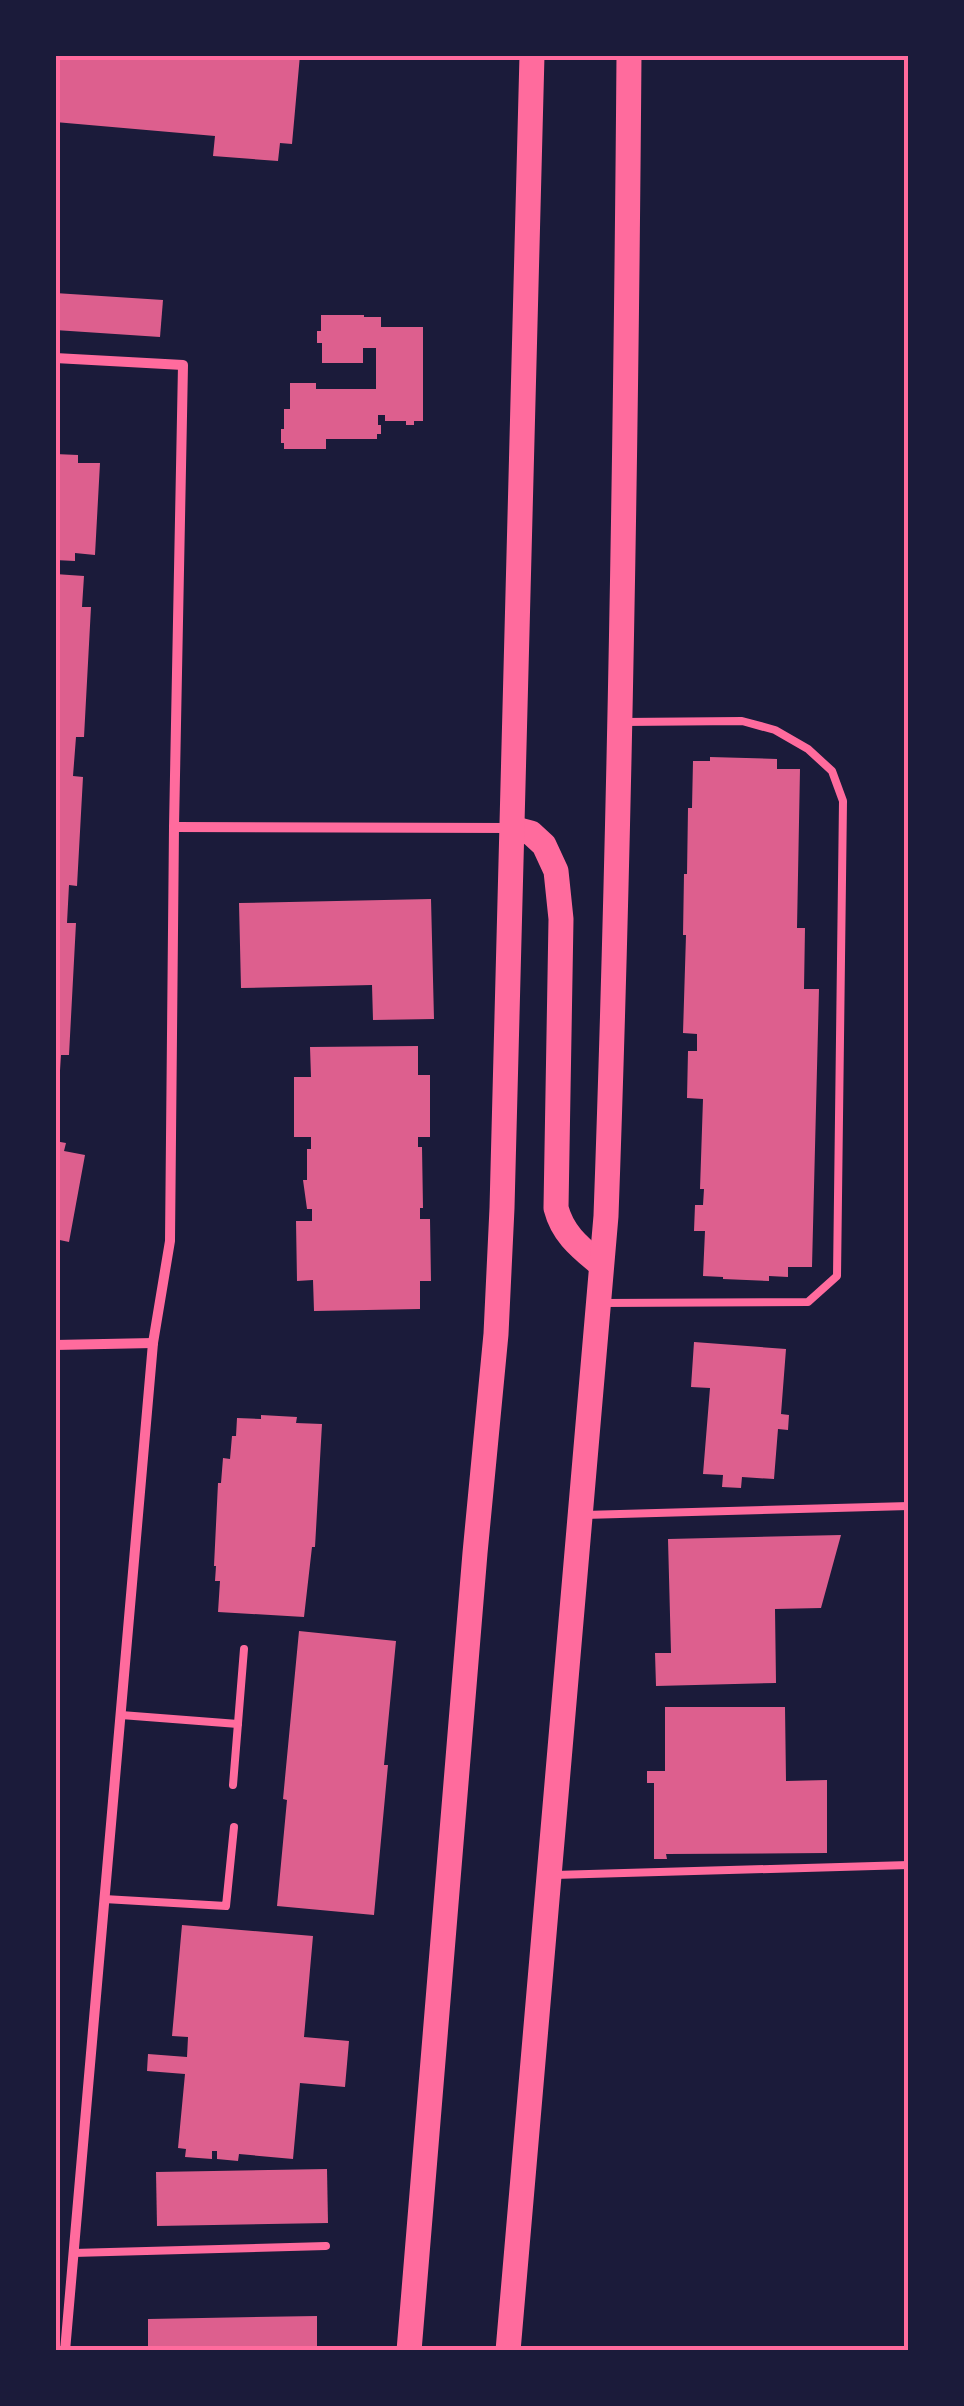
<svg xmlns="http://www.w3.org/2000/svg" width="964" height="2406" font-family="'Roboto Condensed',sans-serif">
<style>
.building{fill:#dd5f8e}
.lines{fill:none;stroke-linecap:round;stroke-linejoin:round}
.service{stroke:#ff6b9d;stroke-width:8}
.minor{stroke:#ff6b9d;stroke-width:10}
.primary{stroke:#ff6b9d;stroke-width:25}
.neatline{fill:none;stroke:#ff6b9d;stroke-width:4}
</style>
<rect width="100%" height="100%" fill="#1b1b3a"/>
<g class="building">
<path d="M55 55H300L292 144 280 143 278 161 213 156 215 136 55 122Z"/>
<path d="M55 293 163 300 160 337 55 330Z"/>
<path d="M321 315H364V317H381V327H423V421H414V425H406V421H385V415H378V425H381V434H377V439H326V449H284V443H281V429H284V409H290V383H316V389H376V348H363V363H322V343H317V331H321Z"/>
<path d="M55 454 78 455V463H100L95 555 75 553V561L55 560Z"/>
<path d="M55 574 84 576 82 607H91L84 737H76L73 776 83 777 77 886 69 885 67 923H76L69 1055H61L59 1086H55Z"/>
<path d="M710 757 777 759V769H800L797 928H805L804 989H819L812 1267H788V1277L769 1276V1281L723 1279V1277L703 1276 705 1231H694L695 1205H703L704 1189H700L703 1099 687 1098 688 1051H697V1034L683 1033 686 935H683L684 874H687L688 808H692L693 761H710Z"/>
<path d="M431 899 434 1019 373 1020 372 985 241 988 239 903Z"/>
<path d="M418 1046V1075H430V1137H418V1147H422L423 1208H420V1219H430L431 1281H420V1309L314 1311 313 1280 297 1281 296 1221H312V1209H307L303 1180H307V1149H311V1137H294V1077H311L310 1047Z"/>
<path d="M55 1141 66 1143 64 1151 85 1155 69 1242 55 1239Z"/>
<path d="M694 1342 786 1349 781 1414 789 1415 788 1430 778 1429 774 1479 742 1477 741 1488 722 1487 723 1475 703 1474 710 1388 691 1387Z"/>
<path d="M261 1415 297 1417 296 1423 322 1424 315 1547H312L304 1617 218 1612 220 1581H215L216 1566H214L218 1483H221L223 1458 230 1459 232 1436H236L237 1418 261 1419Z"/>
<path d="M841 1535 821 1608 775 1609 776 1683 656 1686 655 1653H671L668 1539Z"/>
<path d="M299 1631 396 1641 384 1765H388L374 1915 277 1906 287 1800 283 1799Z"/>
<path d="M665 1707H785L786 1781 827 1780V1853L666 1854 667 1859H654V1783H647V1771H665Z"/>
<path d="M182 1925 313 1936 304 2037 349 2041 345 2087 300 2083 293 2159 239 2154 238 2161 217 2159V2151H212V2159L185 2157 186 2149 178 2148 185 2074 147 2071 148 2054 187 2057 188 2037 172 2036Z"/>
<path d="M327 2169 328 2223 157 2226 156 2172Z"/>
<path d="M317 2316V2351H148V2319Z"/>
</g>
<g class="lines">
<g class="service">
<path d="M601 1303 808 1302 837 1276 843 801 832 771 808 749 775 730 742 721 623 722"/>
<path d="M584 1515 909 1506"/>
<path d="M121 1715 238 1724"/>
<path d="M233 1785 244 1649"/>
<path d="M554 1875 909 1865"/>
<path d="M104 1899 226 1906 234 1827"/>
<path d="M73 2253 326 2246"/>
</g>
<g class="minor">
<path d="M55 358 183 365 174 827 170 1241 153 1343 65 2351"/>
<path d="M174 827 511 828"/>
<path d="M55 1345 153 1343"/>
</g>
<g class="primary">
<path d="M512 828 531 833 544 845 556 871 561 919 556 1208C563 1235 581 1248 601 1265"/>
<path d="M409 2351 475 1553 496 1334 502 1208 532 55"/>
<path d="M508 2351 606 1216C620 829 626 442 629 55"/>
</g>
</g>
<rect width="964" height="2406" fill="none" stroke="#1b1b3a" stroke-width="115"/>
<rect x="58" y="58" width="848" height="2290" class="neatline"/>
</svg>
